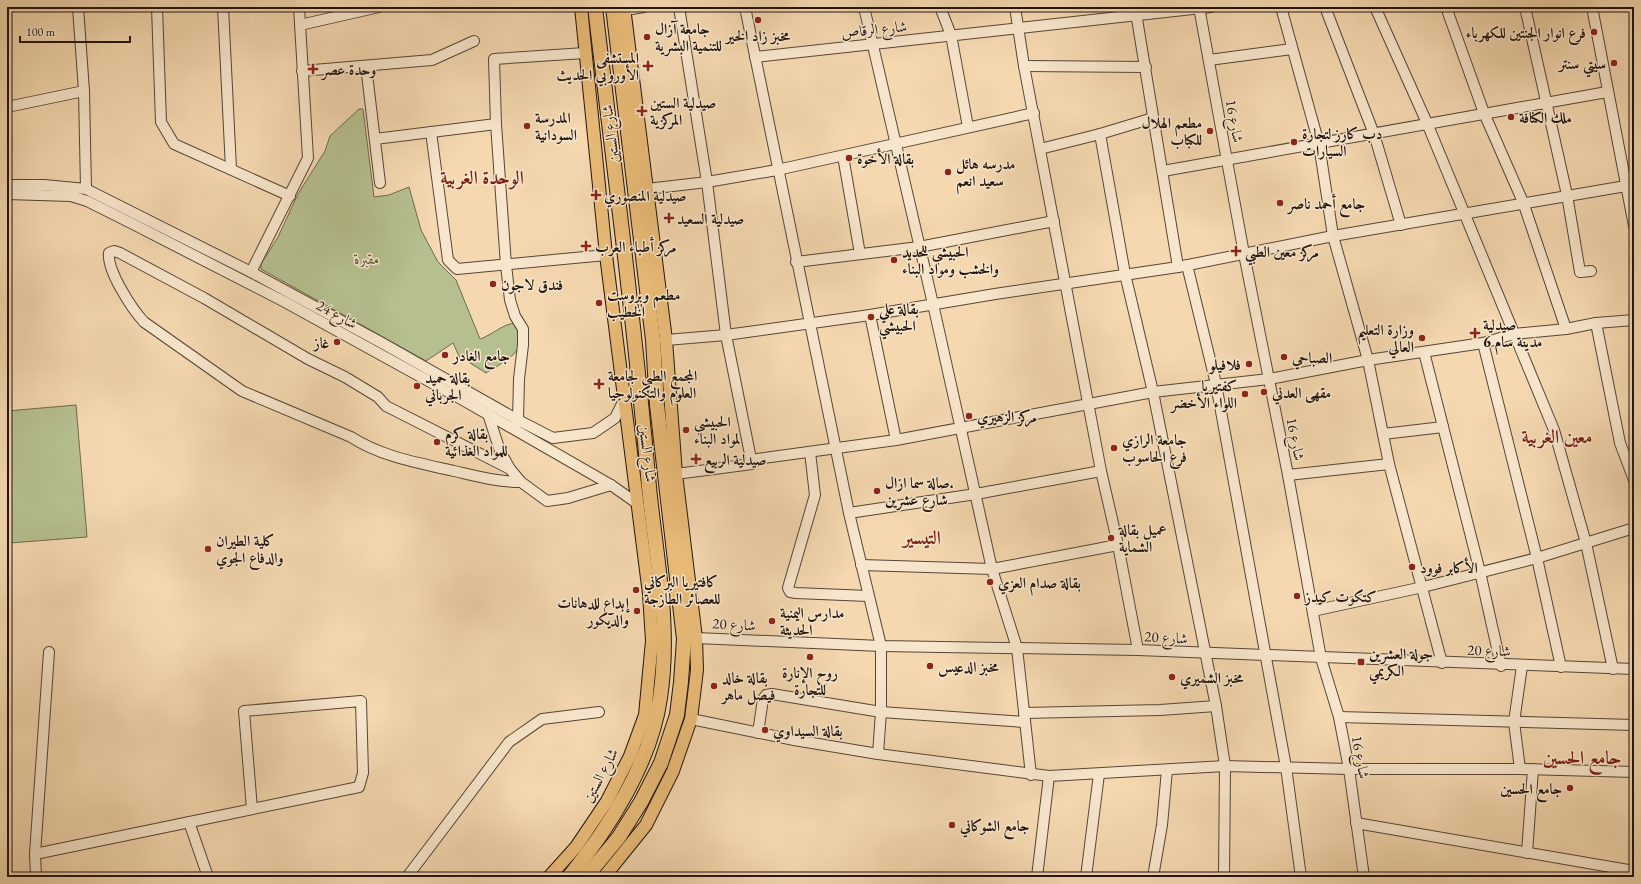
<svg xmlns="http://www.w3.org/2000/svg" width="1641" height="884" font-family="'EB Garamond',Amiri,serif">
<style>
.green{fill:#b6c08f;stroke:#6c6a4e}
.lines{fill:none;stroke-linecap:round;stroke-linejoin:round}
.minor-casing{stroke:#564536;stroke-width:12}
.major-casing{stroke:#21140e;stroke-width:14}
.highway-casing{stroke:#21140e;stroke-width:16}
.minor{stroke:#f8e6cc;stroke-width:10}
.major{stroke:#eabc78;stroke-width:12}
.highway{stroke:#eabc78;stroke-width:14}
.poi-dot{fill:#8f2418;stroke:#f8e6cc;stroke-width:1.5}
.labels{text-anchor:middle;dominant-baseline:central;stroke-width:3;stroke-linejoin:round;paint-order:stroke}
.poi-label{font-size:15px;font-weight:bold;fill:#21140e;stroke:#f8e6cc;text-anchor:start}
.street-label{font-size:15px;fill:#21140e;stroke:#f8e6cc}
.park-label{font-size:15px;font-style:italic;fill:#55503b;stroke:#f8e6cc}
.district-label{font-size:19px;font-weight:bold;fill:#7a1f14;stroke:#f8e6cc}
</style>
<rect width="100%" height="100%" fill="#f5d8b0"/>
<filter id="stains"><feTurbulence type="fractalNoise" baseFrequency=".005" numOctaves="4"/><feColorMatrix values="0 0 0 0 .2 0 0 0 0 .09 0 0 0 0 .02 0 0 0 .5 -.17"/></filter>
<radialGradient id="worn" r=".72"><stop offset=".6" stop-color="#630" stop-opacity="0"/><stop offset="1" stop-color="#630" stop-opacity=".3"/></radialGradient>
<g class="green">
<path d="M359 109H363L374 197 389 195 409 187 421 230 438 262 456 280 480 339C492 335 504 323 516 323 530 352 507 359 486 373L459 356 453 343 426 361 261 269V264L278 237 298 194 325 151 330 136Z"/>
<path d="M76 405 87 537 10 543 7 501V411Z"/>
</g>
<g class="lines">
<g class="minor-casing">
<g id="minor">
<path d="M78 7 84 91 86 189"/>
<path d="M157 7 161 122 174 144 290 196"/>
<path d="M223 7 231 169"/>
<path d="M679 7 707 182 726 335 752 464"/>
<path d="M745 7 849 513 881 646V712L878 754"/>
<path d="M864 7 933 304 992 569 1017 648 1031 775"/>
<path d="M940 7 951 35 968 127"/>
<path d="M1015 7 1024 66 1101 471 1118 545 1138 650"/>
<path d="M1135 7 1178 267"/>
<path d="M1199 7 1244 254 1288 475 1321 658 1339 717 1349 769 1364 877"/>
<path d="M1281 7 1319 144 1333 236 1368 360 1389 464 1442 663"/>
<path d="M1325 7 1374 134 1401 225"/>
<path d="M1375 7 1427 123 1554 430 1586 543 1613 669"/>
<path d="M1446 7 1484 113 1523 202 1566 329"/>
<path d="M1525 7 1567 195 1580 272 1591 271"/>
<path d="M1592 7 1634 226"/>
<path d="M625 10 644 7"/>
<path d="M300 25 379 7"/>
<path d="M755 57 1211 7"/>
<path d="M1209 60 1292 49"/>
<path d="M366 66 380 183"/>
<path d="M1024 66 1146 67"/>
<path d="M302 71 432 60 474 41"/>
<path d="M7 107 84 91"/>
<path d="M431 132 448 260 457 269 606 255"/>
<path d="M1100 134 1125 274 1153 392 1216 706 1225 766 1224 877"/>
<path d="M375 139 496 124"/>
<path d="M1040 149 1100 134 1153 118"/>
<path d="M843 156 860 254"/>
<path d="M1163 171 1607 92"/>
<path d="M7 185H44L86 189 251 272 382 343 518 420 553 438 593 433 615 418 624 400"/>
<path d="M647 189 707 182 777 170 1034 113"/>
<path d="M7 194 71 196 87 201 131 223 285 302 463 400 611 485 638 504"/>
<path d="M796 262 919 247 1054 221"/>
<path d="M1187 265 1216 384 1286 767 1301 877"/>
<path d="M251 272 308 158 299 7"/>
<path d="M870 315 896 440"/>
<path d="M1596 323 1620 443 1634 480"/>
<path d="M666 340 726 335 870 315 995 294 1178 267 1333 236 1626 186"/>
<path d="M1483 343 1537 558 1561 667"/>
<path d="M1424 352 1480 572 1501 666"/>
<path d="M488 414 500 451 510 469"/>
<path d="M515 425 518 420 519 379 523 345V329L515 316 510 300 506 265 496 124 494 59 585 53"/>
<path d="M1383 434 1443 427"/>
<path d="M810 452 815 495 788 588 790 592 796 593 868 596"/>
<path d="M676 474 752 464 757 459 896 440 1153 392 1269 379 1368 360 1483 343 1514 334 1566 329 1596 323 1634 320"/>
<path d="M1288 475 1389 464"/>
<path d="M521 482C498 482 476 476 454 471 419 463 382 457 351 437L242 391 144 322C132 309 107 271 109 253L114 251 120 253 204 298 308 359 345 377 378 397 386 406 510 469 521 482 547 501 568 498 611 485"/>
<path d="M849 513 976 494 1101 471"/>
<path d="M861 565 992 569 1118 545"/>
<path d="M1313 611 1423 587 1537 558 1634 528"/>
<path d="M696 638 881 646 1138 650 1634 669"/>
<path d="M1024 713 1160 710 1216 706"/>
<path d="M1339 717 1634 725"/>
<path d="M691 719 794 740 878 754 1049 776 1225 766 1349 769H1520L1634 772"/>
<path d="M758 733 763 699 766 695 772 694 881 712 1025 722"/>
<path d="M1520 769 1514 722 1522 666"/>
<path d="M189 822 208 877"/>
<path d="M1356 823 1634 871"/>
<path d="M1527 853 1533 769"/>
<path d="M35 854C143 832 251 809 359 787L363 773 361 701 244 711 252 809"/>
<path d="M36 877 35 854 49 652"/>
<path d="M407 877 509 742 542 719 599 712"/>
<path d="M1037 877 1049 776"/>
<path d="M1086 877 1099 774"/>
<path d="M1153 877 1162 825 1167 770"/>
</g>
</g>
<g class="major-casing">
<g id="major">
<path d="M549 877 576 847 607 801 630 756 645 715 652 641 649 594 606 255 581 7"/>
<path d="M604 877 646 825 673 771 691 719 697 670 696 638 676 474 666 340 624 7"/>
</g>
</g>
<g class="highway-casing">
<g id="highway">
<path d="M569 877C609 828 651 762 660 698 671 625 656 559 649 487 635 327 614 167 595 7"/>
<path d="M586 877 619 837 641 802 661 763 677 715 681 682 684 639 657 405 653 340 613 7"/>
</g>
</g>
<use href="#minor" class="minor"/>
<use href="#major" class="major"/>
<use href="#highway" class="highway"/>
</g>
<g class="poi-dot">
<circle cx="758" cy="20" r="4"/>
<circle cx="1594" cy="32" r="4"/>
<circle cx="647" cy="37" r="4"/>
<circle cx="1614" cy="63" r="4"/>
<path d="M646 60h4v4h4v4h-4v4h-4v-4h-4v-4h4z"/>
<path d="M311 63h4v4h4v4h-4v4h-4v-4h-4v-4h4z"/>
<path d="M640 105h4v4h4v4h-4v4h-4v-4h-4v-4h4z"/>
<circle cx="1511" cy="117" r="4"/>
<circle cx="527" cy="126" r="4"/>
<circle cx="1210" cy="131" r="4"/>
<circle cx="1294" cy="142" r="4"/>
<circle cx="849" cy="158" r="4"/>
<circle cx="948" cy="172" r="4"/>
<path d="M594 189h4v4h4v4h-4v4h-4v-4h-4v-4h4z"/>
<circle cx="1280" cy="203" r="4"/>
<path d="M667 212h4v4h4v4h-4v4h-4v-4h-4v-4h4z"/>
<path d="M584 240h4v4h4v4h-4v4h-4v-4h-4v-4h4z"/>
<path d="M1234 245h4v4h4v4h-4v4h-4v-4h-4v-4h4z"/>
<circle cx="894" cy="260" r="4"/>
<circle cx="493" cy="284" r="4"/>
<circle cx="599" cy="303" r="4"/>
<circle cx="871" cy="317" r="4"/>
<path d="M1473 327h4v4h4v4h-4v4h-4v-4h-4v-4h4z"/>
<circle cx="1422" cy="338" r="4"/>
<circle cx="337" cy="342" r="4"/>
<circle cx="445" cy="355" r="4"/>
<circle cx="1284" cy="357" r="4"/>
<circle cx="1249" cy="364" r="4"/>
<path d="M597 378h4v4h4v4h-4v4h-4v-4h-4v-4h4z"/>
<circle cx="417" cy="386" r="4"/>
<circle cx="1264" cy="392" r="4"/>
<circle cx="1245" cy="394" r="4"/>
<circle cx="969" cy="416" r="4"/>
<circle cx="686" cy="430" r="4"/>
<circle cx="437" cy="442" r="4"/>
<circle cx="1114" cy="448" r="4"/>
<path d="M694 453h4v4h4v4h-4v4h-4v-4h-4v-4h4z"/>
<circle cx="877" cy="491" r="4"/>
<circle cx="1111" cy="538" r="4"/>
<circle cx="208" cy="549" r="4"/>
<circle cx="1412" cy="567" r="4"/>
<circle cx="990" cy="582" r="4"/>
<circle cx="636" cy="590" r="4"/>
<circle cx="1297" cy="596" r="4"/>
<circle cx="637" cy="611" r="4"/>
<circle cx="772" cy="621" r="4"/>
<circle cx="810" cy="657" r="4"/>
<rect x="1357" y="658" width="8" height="8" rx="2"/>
<circle cx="930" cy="666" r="4"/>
<circle cx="1172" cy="677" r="4"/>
<circle cx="714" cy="686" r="4"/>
<circle cx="765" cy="730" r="4"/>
<circle cx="1570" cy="788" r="4"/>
<circle cx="952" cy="825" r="4"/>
</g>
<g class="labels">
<g class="poi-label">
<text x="655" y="28">جامعة آزال<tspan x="655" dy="17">للتنمية البشرية</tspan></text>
<text x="1586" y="32" text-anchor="end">فرع انوار الجنتين للكهرباء</text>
<text x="758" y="35" text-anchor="middle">مخبز زاد الخير</text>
<text x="639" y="57" text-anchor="end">المستشفى<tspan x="639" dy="17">الأوروبي الحديث</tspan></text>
<text x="1606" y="63" text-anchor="end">سيتي سنتر</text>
<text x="322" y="69">وحدة عصر</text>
<text x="650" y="102">صيدلية الستين<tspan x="650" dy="17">المركزية</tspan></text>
<text x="535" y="117">المدرسة<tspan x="535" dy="17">السودانية</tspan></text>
<text x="1519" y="117">ملك الكنافة</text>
<text x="1202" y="122" text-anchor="end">مطعم الهلال<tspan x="1202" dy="17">للكباب</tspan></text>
<text x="1302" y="133">دب كارز لتجارة<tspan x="1302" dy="17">السيارات</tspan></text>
<text x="857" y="158">بقالة الأخوة</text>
<text x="956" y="163">مدرسه هائل<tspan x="956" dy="17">سعيد انعم</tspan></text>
<text x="604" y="195">صيدلية المنصوري</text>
<text x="1288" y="203">جامع أحمد ناصر</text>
<text x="677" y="218">صيدلية السعيد</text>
<text x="595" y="246">مركز أطباء العرب</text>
<text x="902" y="251">الحبيشي للحديد<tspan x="902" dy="17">والخشب ومواد البناء</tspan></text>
<text x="1245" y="251">مركز معين الطبي</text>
<text x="501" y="284">فندق لاجون</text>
<text x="607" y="294">مطعم وبروست<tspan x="607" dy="17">الخطيب</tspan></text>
<text x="879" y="308">بقالة علي<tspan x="879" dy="17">الحبيشي</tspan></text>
<text x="1483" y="324">صيدلية<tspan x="1483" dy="17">مدينة سام 6</tspan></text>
<text x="1414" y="329" text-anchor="end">وزارة التعليم<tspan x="1414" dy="17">العالي</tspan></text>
<text x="329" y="342" text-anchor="end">غاز</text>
<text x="453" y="355">جامع الغادر</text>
<text x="1292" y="357">الصباحي</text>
<text x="1241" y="364" text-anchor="end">فلافيلو</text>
<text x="608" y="375">المجمع الطبي لجامعة<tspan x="608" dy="17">العلوم والتكنولوجيا</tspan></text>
<text x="425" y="377">بقالة حميد<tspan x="425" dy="17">الجرباني</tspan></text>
<text x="1237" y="385" text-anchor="end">كفتيريا<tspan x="1237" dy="17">اللواء الأخضر</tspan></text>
<text x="1272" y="392">مقهى العدني</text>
<text x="977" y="416">مركز الزهيري</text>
<text x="694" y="421">الحبيشي<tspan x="694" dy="17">لمواد البناء</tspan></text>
<text x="445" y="433">بقالة كرم<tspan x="445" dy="17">للمواد الغذائية</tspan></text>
<text x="1122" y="439">جامعة الرازي<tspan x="1122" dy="17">فرع الحاسوب</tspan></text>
<text x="704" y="459">صيدلية الربيع</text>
<text x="885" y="482">صالة سما ازال.<tspan x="885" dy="17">شارع عشرين</tspan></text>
<text x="1119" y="529">عميل بقالة<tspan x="1119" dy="17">الشماية</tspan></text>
<text x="216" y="540">كلية الطيران<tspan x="216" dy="17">والدفاع الجوي</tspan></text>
<text x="1420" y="567">الأكابر فوود</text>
<text x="644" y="581">كافتيريا البركاني<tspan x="644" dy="17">للعصائر الطازجة</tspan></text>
<text x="998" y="582">بقالة صدام العزي</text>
<text x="1305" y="596">كتكوت كيدز</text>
<text x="629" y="602" text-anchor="end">إبداع للدهانات<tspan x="629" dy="17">والديكور</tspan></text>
<text x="780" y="612">مدارس اليمنية<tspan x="780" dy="17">الحديثة</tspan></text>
<text x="1369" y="653">جولة العشرين<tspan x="1369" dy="17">الكريمي</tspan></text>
<text x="938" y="666">مخبز الدعيس</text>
<text x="810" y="672" text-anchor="middle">روح الإنارة<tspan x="810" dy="17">للتجارة</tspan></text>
<text x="722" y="677">بقالة خالد<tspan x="722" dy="17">فيصل ماهر</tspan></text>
<text x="1180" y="677">مخبز الشميري</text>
<text x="773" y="730">بقالة السيداوي</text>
<text x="1562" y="788" text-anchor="end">جامع الحسين</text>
<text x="960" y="825">جامع الشوكاني</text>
</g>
<g class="street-label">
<text transform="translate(874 29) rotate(-6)">شارع الرقاص</text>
<text transform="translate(1235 121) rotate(80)">شارع 16</text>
<text transform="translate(610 134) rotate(-97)">شارع الستين</text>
<text transform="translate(337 314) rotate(29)">شارع 24</text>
<text transform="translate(1296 439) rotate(79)">شارع 16</text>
<text transform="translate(648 453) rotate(83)">شارع الستين</text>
<text transform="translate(734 624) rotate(3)">شارع 20</text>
<text transform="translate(1166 637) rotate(3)">شارع 20</text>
<text transform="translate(1489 650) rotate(2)">شارع 20</text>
<text transform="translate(1361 757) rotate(80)">شارع 16</text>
<text transform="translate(600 775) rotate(-62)">شارع الستين</text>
</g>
<g class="park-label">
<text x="367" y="258">مقبرة</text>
</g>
<g class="district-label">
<text x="482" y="177">الوحدة الغربية</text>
<text x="1557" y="436">معين الغربية</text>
<text x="922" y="537">التيسير</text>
<text x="1582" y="757">جامع الحسين</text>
</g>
</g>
<rect width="1641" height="884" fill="none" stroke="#f5d8b0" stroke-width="24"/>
<rect x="8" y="8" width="1625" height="868" fill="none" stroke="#21140e" stroke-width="2"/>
<rect x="12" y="12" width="1617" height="860" fill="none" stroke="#21140e"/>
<path d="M20 36v6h110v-6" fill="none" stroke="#21140e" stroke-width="2"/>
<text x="26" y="36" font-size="12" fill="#21140e" stroke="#f8e6cc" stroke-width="3" paint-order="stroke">100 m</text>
<rect width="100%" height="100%" filter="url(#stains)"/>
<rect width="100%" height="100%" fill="url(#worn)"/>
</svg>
